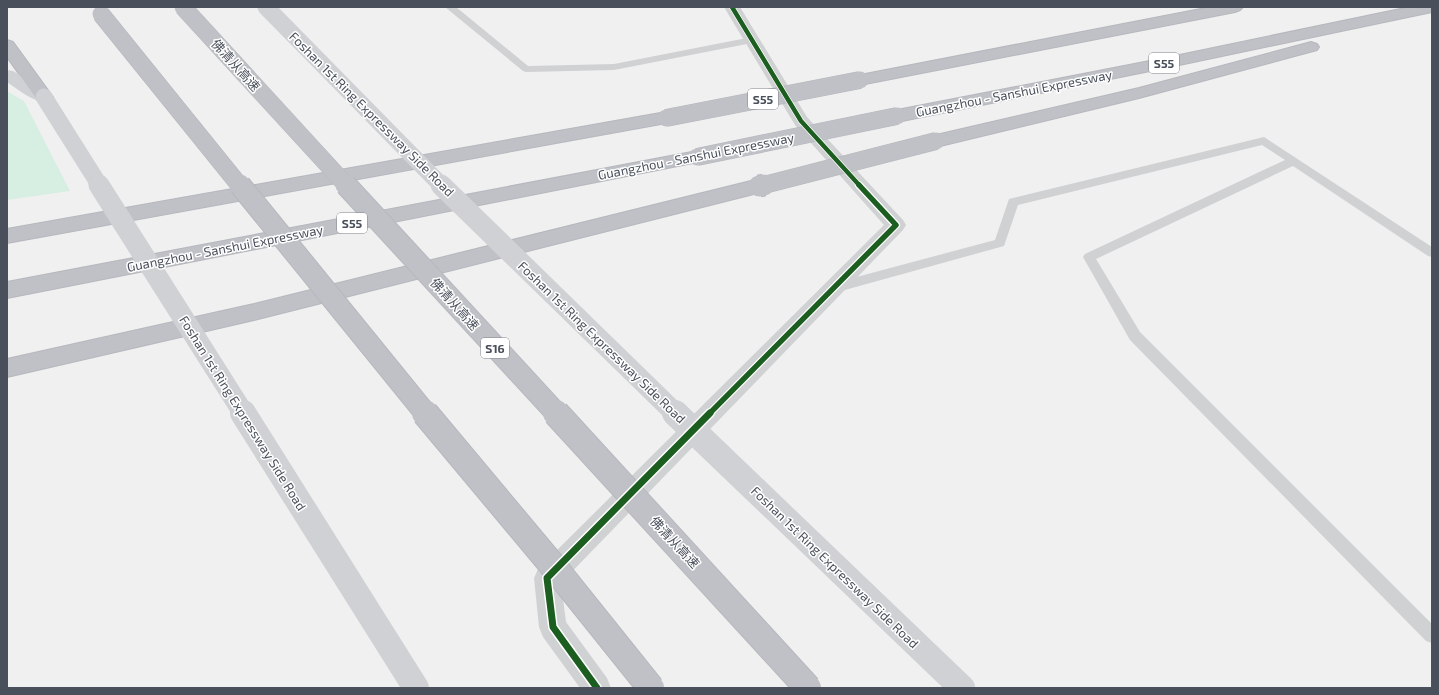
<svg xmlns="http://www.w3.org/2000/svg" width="1439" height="695" font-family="'Exo 2','Noto Sans SC',sans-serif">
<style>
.green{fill:#d7eee3}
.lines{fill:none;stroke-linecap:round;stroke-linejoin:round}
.motorway-casing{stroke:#b6b8be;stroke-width:2}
.service{fill:#cfd1d3;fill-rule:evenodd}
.minor{fill:#cfd1d3;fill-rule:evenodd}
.secondary{fill:#cfd1d4;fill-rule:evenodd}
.motorway{fill:#bfc1c7;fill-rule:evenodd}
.motorway-bridge-far2-casing{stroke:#b6b8be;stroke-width:18;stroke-linecap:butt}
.motorway-bridge-far1-casing{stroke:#b6b8be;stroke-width:23;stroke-linecap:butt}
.motorway-bridge-casing{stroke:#b6b8be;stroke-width:28;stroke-linecap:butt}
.secondary-bridge-far2{stroke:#cfd1d4;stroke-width:17}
.secondary-bridge-far1{stroke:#cfd1d4;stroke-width:21}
.secondary-bridge{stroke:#cfd1d4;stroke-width:26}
.motorway-bridge-far2{stroke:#bfc1c7;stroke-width:17}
.motorway-bridge-far1{stroke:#bfc1c7;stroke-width:21}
.motorway-bridge{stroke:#bfc1c7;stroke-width:26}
.cycleway-far2-casing{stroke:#fff;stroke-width:6}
.cycleway-far1-casing{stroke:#fff;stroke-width:8}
.cycleway-casing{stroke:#fff;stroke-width:10}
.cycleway-far2{stroke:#1b5e20;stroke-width:4.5}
.cycleway-far1{stroke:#1b5e20;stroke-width:5.5}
.cycleway{stroke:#1b5e20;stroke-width:7}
.labels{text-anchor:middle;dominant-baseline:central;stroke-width:3;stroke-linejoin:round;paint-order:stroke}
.shield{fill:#fff;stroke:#80848c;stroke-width:1}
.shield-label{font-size:12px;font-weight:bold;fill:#494f5b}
.street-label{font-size:13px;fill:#494f5b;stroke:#fff}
</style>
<rect width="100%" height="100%" fill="#f1f0f0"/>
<path class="green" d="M7 91 24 101 70 191 7 200Z"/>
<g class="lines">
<g class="motorway-casing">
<g id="motorway">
<path d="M1211 7H1243L1240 10 1235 12 860 85 854 84 852 80 854 76 860 75Z"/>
<path d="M1410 7H1432V12L1165 68 897 122 891 120 888 116 891 112 897 110 1165 58Z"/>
<path d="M7 40 13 42 50 93 53 97 50 101 44 102 38 101 7 57Z"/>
<path d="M1311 42 1317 44 1319 47 1317 50 1139 98 936 147 930 145 927 141 930 137 936 135 1139 88Z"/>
<path d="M666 112 672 114 675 118 672 122 7 243V229Z"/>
<path d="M697 151 703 153 706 157 703 161 7 298V282Z"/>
<path d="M759 179 766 181 768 186 766 191 254 320 7 377V359L254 304Z"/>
</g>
</g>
<g class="service">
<path d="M445 7H456L528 66 614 64 752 37 757 40 752 43 614 70 526 72 523 71Z"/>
<path d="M1264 137 1432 247V257L1428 256 1293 166 1096 259 1140 332 1432 624V643L1426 641 1130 340 1083 257 1085 254 1285 160 1262 145 1018 205 1004 246 834 293 830 291 828 288 830 285 834 283 995 240 1009 199Z"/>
</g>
<path class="minor" d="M724 7H740L807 117 903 220 906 225 903 230 561 583 566 622 607 678 611 688H580L543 637 539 627 534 578 538 569 884 225 795 125Z"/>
<path class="secondary" d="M7 70 13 71 50 93 53 97 50 101C36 105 19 90 7 82Z"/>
<use href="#motorway" class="motorway"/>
<g class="motorway-bridge-far2-casing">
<g id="motorway-bridge-far2">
<path d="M183 7 347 186"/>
<path d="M101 14 240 186"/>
<path d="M666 118 860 80"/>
<path d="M697 157 897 116"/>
<path d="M760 186 936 141"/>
</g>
</g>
<g class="motorway-bridge-far1-casing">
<g id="motorway-bridge-far1">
<path d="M240 185 426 414"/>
<path d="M346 185 557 414"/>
<path d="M759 186 764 185"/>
</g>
</g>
<g class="motorway-bridge-casing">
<g id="motorway-bridge">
<path d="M425 413 558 572 651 688"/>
<path d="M556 413 808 688"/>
</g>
</g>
<g class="secondary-bridge-far2">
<path d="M266 7 442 186"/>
<path d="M44 97 100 186"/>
</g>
<g class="secondary-bridge-far1">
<path d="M99 185 244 414"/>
<path d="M441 185 676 414"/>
</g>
<g class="secondary-bridge">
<path d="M243 413 416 688"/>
<path d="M675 413 962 688"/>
</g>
<use href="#motorway-bridge-far2" class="motorway-bridge-far2"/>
<use href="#motorway-bridge-far1" class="motorway-bridge-far1"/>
<use href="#motorway-bridge" class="motorway-bridge"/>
<g class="cycleway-far2-casing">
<path id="cycleway-far2" d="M732 7 801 121 860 186"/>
</g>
<g class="cycleway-far1-casing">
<path id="cycleway-far1" d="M709 414 896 225 859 185"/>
</g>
<g class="cycleway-casing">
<path id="cycleway" d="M597 688 553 627 547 578 710 413"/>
</g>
<use href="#cycleway-far2" class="cycleway-far2"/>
<use href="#cycleway-far1" class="cycleway-far1"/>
<use href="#cycleway" class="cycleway"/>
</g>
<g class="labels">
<g class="shield">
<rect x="1149" y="53" width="30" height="20" rx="3"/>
<rect x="748" y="89" width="30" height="20" rx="3"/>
<rect x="337" y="213" width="30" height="20" rx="3"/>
<rect x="481" y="338" width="28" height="20" rx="3"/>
</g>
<g class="shield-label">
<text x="1164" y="63">S55</text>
<text x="763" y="99">S55</text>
<text x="352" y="223">S55</text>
<text x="495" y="348">S16</text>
</g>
<g class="street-label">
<text transform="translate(236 65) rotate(48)">佛清从高速</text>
<text transform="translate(1014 93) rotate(-11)">Guangzhou - Sanshui Expressway</text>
<text transform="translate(372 114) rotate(45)">Foshan 1st Ring Expressway Side Road</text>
<text transform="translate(696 156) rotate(-11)">Guangzhou - Sanshui Expressway</text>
<text transform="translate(225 248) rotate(-11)">Guangzhou - Sanshui Expressway</text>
<text transform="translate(455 304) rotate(48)">佛清从高速</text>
<text transform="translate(602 342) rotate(44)">Foshan 1st Ring Expressway Side Road</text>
<text transform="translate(243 413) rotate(58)">Foshan 1st Ring Expressway Side Road</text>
<text transform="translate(675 542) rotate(47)">佛清从高速</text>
<text transform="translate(835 567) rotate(44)">Foshan 1st Ring Expressway Side Road</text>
</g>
</g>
<rect width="1439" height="695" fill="none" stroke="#494f5b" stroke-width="16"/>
</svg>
